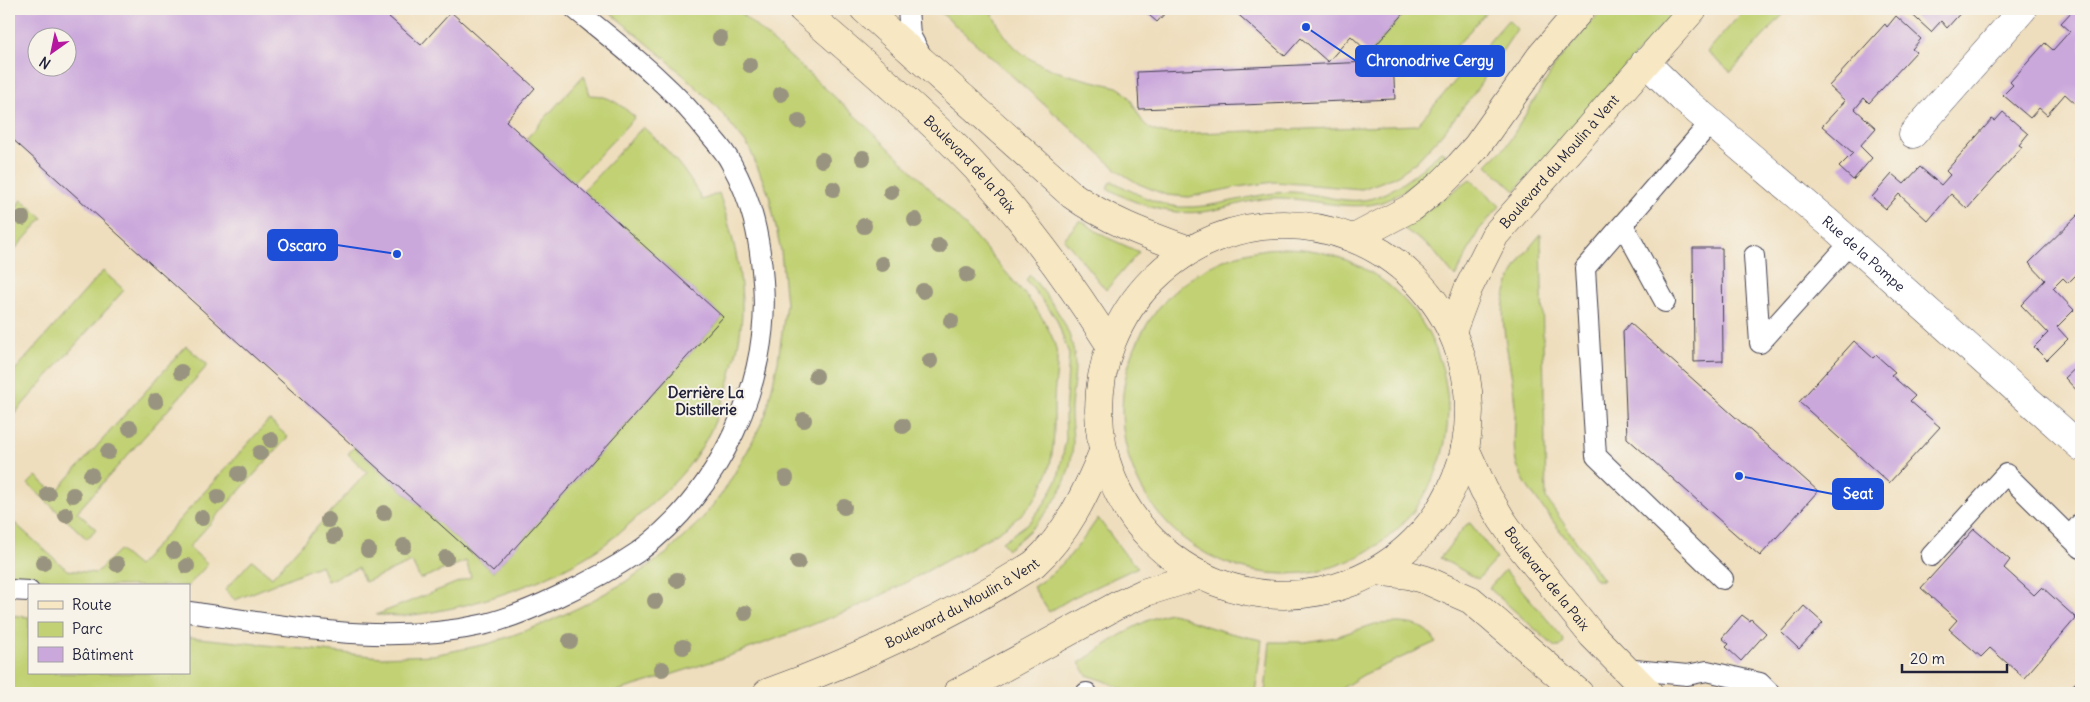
<svg xmlns="http://www.w3.org/2000/svg" width="2090" height="702" font-family="Delius,sans-serif">
<style>
.green{fill:#c1d173;stroke:#727a57}
.building{fill:#cba8dc;fill-rule:evenodd}
.lines{fill:none;stroke-linecap:round;stroke-linejoin:round}
.service-casing{stroke:#413e4e;stroke-width:22}
.minor-casing{stroke:#413e4e;stroke-width:29}
.secondary-casing{stroke:#413e4e;stroke-width:29}
.service{stroke:#fff;stroke-width:20}
.minor{stroke:#fff;stroke-width:28}
.secondary{stroke:#f7e8c3;stroke-width:28}
.tree{fill:#99947f}
.labels{text-anchor:middle;dominant-baseline:central;stroke-width:4;stroke-linejoin:round;paint-order:stroke}
.street-label{font-size:14px;fill:#22223b;stroke:#f7f3e8}
.neighbourhood-label{font-size:15px;font-weight:bold;fill:#22223b;stroke:#f7f3e8}
.leader{fill:none;stroke:#1d4ed8;stroke-width:2}
.callout-dot{fill:#1d4ed8;stroke:#f7f3e8;stroke-width:2}
.callout{fill:#1d4ed8;stroke:#1d4ed8;stroke-width:2}
.callout-label{font-size:15px;text-anchor:middle;font-weight:bold;fill:#fff}
</style>
<rect width="100%" height="100%" fill="#f7f3e8"/>
<filter id="ink" filterUnits="userSpaceOnUse"><feTurbulence type="fractalNoise" baseFrequency=".02" numOctaves="2"/><feDisplacementMap in="SourceGraphic" scale="10" xChannelSelector="R" yChannelSelector="G"/><feConvolveMatrix kernelMatrix="1 2 1 2 8 2 1 2 1" color-interpolation-filters="sRGB"/></filter>
<filter id="wash" filterUnits="userSpaceOnUse"><feTurbulence type="fractalNoise" baseFrequency=".0096" numOctaves="4" result="noise"/><feDisplacementMap in="SourceGraphic" scale="20" xChannelSelector="R" yChannelSelector="G"/><feGaussianBlur stdDeviation="1.12" result="paint"/><feColorMatrix in="noise" values="0 0 0 0 0 0 0 0 0 0 0 0 0 0 0 0 0 1.4 0 .05"/><feComposite in="paint" operator="in"/></filter>
<g filter="url(#wash)">
<rect width="100%" height="100%" fill="#efdebd"/>
<g class="green">
<path d="M606 9H736C826 88 915 167 993 257 1014 283 1042 309 1054 342 1061 362 1054 381 1054 402 1054 436 1056 466 1036 497 1017 526 982 541 953 557 925 572 898 587 870 601 854 609 836 615 819 622 751 650 682 672 611 693H9V615L29 617V673H189V637L381 657 433 655 488 644 541 625 580 607 622 584 666 554 701 520 724 491 748 450 766 414 778 361 786 304 781 251 769 195 749 147 716 106 667 60Z"/>
<path d="M937 9H990C992 15 996 20 999 26 1024 71 1072 75 1117 87 1142 100 1131 131 1169 134L1417 125 1508 20 1517 29 1473 95 1441 135 1416 162 1395 177 1362 189 1274 182 1238 187 1189 197 1166 195 1139 184 1121 173Z"/>
<path d="M1408 9H1489L1445 59 1438 64 1397 66 1396 51 1371 54 1369 53Z"/>
<path d="M1603 9H1676L1515 191 1487 165 1507 145 1558 61Z"/>
<path d="M1745 9H1788L1731 72 1707 52Z"/>
<path d="M584 75 590 95C610 95 620 105 635 117L574 182 526 139Z"/>
<path d="M643 127C669 151 685 168 702 200L719 193C732 233 743 272 742 314 741 333 737 352 732 370 724 401 713 433 693 460 680 478 663 494 646 509 627 526 607 545 584 558 536 586 469 608 413 615 401 617 388 615 376 615L471 577 466 561 420 579 412 562 365 582 358 568 327 581 321 565 235 600 225 590 252 560 272 577 367 472 348 454 354 447 493 572 723 317 583 191Z"/>
<path d="M1441 151 1446 154C1428 172 1408 193 1382 202 1351 212 1313 199 1280 198 1256 197 1233 207 1209 211 1174 217 1138 206 1107 188L1112 181C1133 192 1156 205 1180 207 1215 209 1253 193 1289 192 1317 192 1349 207 1376 197 1402 187 1422 169 1441 151Z"/>
<path d="M1470 179 1500 206 1479 230 1455 277 1431 248 1403 228Z"/>
<path d="M22 200 43 218 9 256V215Z"/>
<path d="M1080 220 1104 236 1139 252 1106 290 1064 239Z"/>
<path d="M1541 234 1546 498 1603 580H1596C1580 558 1565 537 1549 516 1537 500 1525 486 1518 468 1511 449 1516 427 1515 408 1510 330 1480 302 1541 234Z"/>
<circle cx="1285" cy="411" r="163"/>
<path d="M103 271 124 290 9 420V377Z"/>
<path d="M1030 275C1052 302 1074 328 1075 365 1075 379 1072 393 1071 407 1070 423 1075 438 1072 453 1067 495 1040 524 1008 549L1002 542 1030 522 1046 501 1058 478 1066 439 1065 414 1069 354 1056 318 1026 280Z"/>
<path d="M186 346 208 365 77 512 96 529 87 539 28 484 36 476 55 493Z"/>
<path d="M269 420 288 437 189 547 208 564 188 586H82L9 573V518L67 570 96 573 119 550 138 566Z"/>
<path d="M1098 518 1124 553 1138 567 1072 598 1049 612 1033 587C1062 569 1079 546 1098 518Z"/>
<path d="M1470 523 1497 558 1478 579 1440 558 1466 525Z"/>
<path d="M1505 570 1563 638 1564 643 1560 647H1555L1489 588Z"/>
<path d="M1170 613C1182 614 1189 621 1200 624 1220 631 1241 636 1262 640L1255 693H1130L1105 681 1087 675 1079 663C1108 644 1136 621 1170 613Z"/>
<path d="M1398 623C1415 624 1426 626 1436 642L1363 675 1336 692 1310 690 1296 693H1265L1270 642H1305L1335 637 1375 624Z"/>
</g>
<g id="blocks">
<g class="building">
<path d="M9 9H380L421 45 451 12 535 88 506 121 723 317 493 572 9 136ZM38 38H68V68H38Z"/>
<path d="M1142 9H1169L1157 22Z"/>
<path d="M1232 9H1408L1369 53 1351 36 1328 62 1301 38 1285 56Z"/>
<path d="M1906 9H1964L1947 28 1941 21 1931 32Z"/>
<path d="M2074 9H2081V71L2079 73 2081 75V100L2077 105 2065 94 2047 115 2039 108 2030 118 2003 95 2013 85 2010 82 2045 43 2053 50 2070 31 2061 23Z"/>
<path d="M1896 16 1921 39 1912 49 1916 52 1869 103 1864 98 1855 109 1876 128 1860 146 1872 158 1853 180 1839 167 1853 153 1822 126 1845 101 1829 86 1885 24 1887 27Z"/>
<path d="M1393 61 1395 99 1139 109 1137 72Z"/>
<path d="M2003 112 2028 134 2019 145 2022 147 1967 209 1951 194 1928 221 1899 194 1886 209 1872 197 1892 174 1904 184 1920 167 1941 185 1950 175 1946 171 1992 119 1995 121Z"/>
<path d="M2080 160 2081 161V170L2075 164Z"/>
<path d="M2081 212V270L2068 283 2063 278 2053 288 2074 310 2057 327 2068 339 2047 360 2034 347 2048 333 2021 305 2045 280 2029 263Z"/>
<path d="M1693 248H1722L1723 361 1694 362Z"/>
<path d="M1630 323 1818 491 1760 556 1627 438 1623 331Z"/>
<path d="M1854 341 1873 358 1876 355 1895 372 1891 375 1915 396 1910 401 1940 427 1889 483 1799 402Z"/>
<path d="M2081 363V395L2065 378Z"/>
<path d="M1974 529 2010 560 2004 568 2034 595 2042 587 2076 618 2024 678 1990 648 1981 657 1949 629 1957 620 1921 588Z"/>
<path d="M1804 606 1823 623 1799 649 1781 632Z"/>
<path d="M1742 615 1750 621 1751 619 1766 633 1741 661 1726 647 1729 644 1722 638Z"/>
</g>
</g>
</g>
<g filter="url(#ink)">
<use href="#blocks" fill-opacity="0" stroke="#413e4e" stroke-width="1"/>
<g class="lines">
<g class="service-casing">
<g id="service">
<path d="M908 9 910 35 921 55"/>
<path d="M1711 122 1585 268 1596 456 1723 579"/>
<path d="M1623 225 1665 302"/>
<path d="M1754 256 1760 343 1851 242"/>
<path d="M2070 537 2081 523"/>
<path d="M1931 556 2006 474 2081 548"/>
<path d="M9 590 29 591"/>
<path d="M189 612C287 626 386 647 486 624 510 618 536 607 559 596 587 583 613 569 638 552 720 492 771 382 763 281 760 239 752 200 731 163 726 153 718 144 711 136 673 86 623 48 575 9"/>
<path d="M1624 669 1687 675 1707 671 1760 683 1770 693"/>
<path d="M1086 693H1087"/>
<path d="M2080 693 2081 692"/>
</g>
</g>
<g class="minor-casing">
<g id="minor">
<path id="s1" d="M1645 62 1682 98 1829 223 2081 447"/>
<path d="M1913 134 2023 9"/>
</g>
</g>
<g class="secondary-casing">
<g id="secondary">
<path id="s2" d="M802 9C854 55 908 99 957 148 1013 205 1067 277 1110 345"/>
<path d="M864 9 1072 195C1108 221 1148 235 1189 250"/>
<circle cx="1284" cy="410" r="185"/>
<path d="M1354 238 1413 207 1442 183 1459 166 1477 146 1540 57 1581 9"/>
<path id="s3" d="M1452 332 1468 289 1495 235 1693 9"/>
<path id="s4" d="M1465 448 1484 490 1502 520 1520 546 1592 635 1649 693"/>
<path d="M1376 571 1409 575 1426 580 1471 600 1579 693"/>
<path id="s5" d="M767 693C856 661 953 615 1034 564 1067 534 1086 493 1103 452"/>
<path d="M957 693 1116 606 1146 592 1201 575"/>
</g>
</g>
<use href="#service" class="service"/>
<use href="#minor" class="minor"/>
<use href="#secondary" class="secondary"/>
</g>
<g class="tree">
<circle cx="720" cy="38" r="8"/>
<circle cx="750" cy="65" r="8"/>
<circle cx="781" cy="94" r="8"/>
<circle cx="799" cy="121" r="8"/>
<circle cx="863" cy="158" r="8"/>
<circle cx="822" cy="160" r="8"/>
<circle cx="833" cy="189" r="8"/>
<circle cx="891" cy="192" r="8"/>
<circle cx="22" cy="218" r="8"/>
<circle cx="915" cy="220" r="8"/>
<circle cx="864" cy="226" r="8"/>
<circle cx="939" cy="246" r="8"/>
<circle cx="882" cy="264" r="8"/>
<circle cx="967" cy="275" r="8"/>
<circle cx="923" cy="291" r="8"/>
<circle cx="951" cy="321" r="8"/>
<circle cx="930" cy="361" r="8"/>
<circle cx="181" cy="372" r="8"/>
<circle cx="816" cy="376" r="8"/>
<circle cx="156" cy="401" r="8"/>
<circle cx="804" cy="420" r="8"/>
<circle cx="903" cy="426" r="8"/>
<circle cx="130" cy="428" r="8"/>
<circle cx="271" cy="440" r="8"/>
<circle cx="108" cy="452" r="8"/>
<circle cx="260" cy="453" r="8"/>
<circle cx="239" cy="474" r="8"/>
<circle cx="91" cy="475" r="8"/>
<circle cx="786" cy="478" r="8"/>
<circle cx="48" cy="494" r="8"/>
<circle cx="73" cy="495" r="8"/>
<circle cx="218" cy="497" r="8"/>
<circle cx="844" cy="507" r="8"/>
<circle cx="384" cy="513" r="8"/>
<circle cx="66" cy="515" r="8"/>
<circle cx="202" cy="518" r="8"/>
<circle cx="328" cy="520" r="8"/>
<circle cx="334" cy="536" r="8"/>
<circle cx="404" cy="546" r="8"/>
<circle cx="368" cy="550" r="8"/>
<circle cx="174" cy="551" r="8"/>
<circle cx="446" cy="558" r="8"/>
<circle cx="798" cy="562" r="8"/>
<circle cx="43" cy="563" r="8"/>
<circle cx="117" cy="564" r="8"/>
<circle cx="187" cy="566" r="8"/>
<circle cx="677" cy="580" r="8"/>
<circle cx="655" cy="601" r="8"/>
<circle cx="745" cy="613" r="8"/>
<circle cx="570" cy="641" r="8"/>
<circle cx="683" cy="647" r="8"/>
<circle cx="662" cy="669" r="8"/>
</g>
</g>
<g class="labels">
<g class="street-label">
<text stroke="none"><textPath href="#s3" startOffset="204">Boulevard du Moulin à Vent</textPath></text>
<text stroke="none"><textPath href="#s2" startOffset="229">Boulevard de la Paix</textPath></text>
<text stroke="none"><textPath href="#s1" startOffset="291">Rue de la Pompe</textPath></text>
<text stroke="none"><textPath href="#s4" startOffset="155">Boulevard de la Paix</textPath></text>
<text stroke="none"><textPath href="#s5" startOffset="215">Boulevard du Moulin à Vent</textPath></text>
</g>
<g class="neighbourhood-label">
<text x="706" y="392">Derrière La<tspan x="706" dy="17">Distillerie</tspan></text>
</g>
</g>
<path class="leader" d="M1306 27L1356 61M397 254L337 245M1739 476L1833 494"/>
<g class="callout-dot">
<circle cx="1306" cy="27" r="5"/>
<circle cx="397" cy="254" r="5"/>
<circle cx="1739" cy="476" r="5"/>
</g>
<g class="callout">
<rect x="1356" y="46" width="148" height="30" rx="5"/>
<rect x="268" y="230" width="69" height="30" rx="5"/>
<rect x="1833" y="479" width="50" height="30" rx="5"/>
</g>
<g class="callout-label">
<text x="1430" y="66">Chronodrive Cergy</text>
<text x="302" y="251">Oscaro</text>
<text x="1858" y="499">Seat</text>
</g>
<rect width="2090" height="702" fill="none" stroke="#f7f3e8" stroke-width="30"/>
<rect x="28" y="584" width="162" height="90" fill="#f7f3e8" stroke="#a29fa3"/>
<rect x="38" y="601" width="25" height="8" fill="#f7e8c3" stroke="#a29fa3"/>
<text x="72" y="610" font-size="15" fill="#22223b">Route</text>
<rect x="38" y="622" width="25" height="15" fill="#c1d173" stroke="#a29fa3"/>
<text x="72" y="634" font-size="15" fill="#22223b">Parc</text>
<rect x="38" y="647" width="25" height="15" fill="#cba8dc" stroke="#a29fa3"/>
<text x="72" y="660" font-size="15" fill="#22223b">Bâtiment</text>
<g transform="translate(52 52) rotate(213)"><circle r="24" fill="#f7f3e8" stroke="#a29fa3"/>
<path d="M0-4L9 19L0 12L-9 19Z" fill="#b5179e"/>
<text y="-8" font-size="14" font-weight="bold" text-anchor="middle" fill="#22223b">N</text>
</g>
<path d="M1902 664v8h105v-8" fill="none" stroke="#22223b" stroke-width="2.5"/>
<text x="1910" y="664" font-size="15" fill="#22223b" stroke="#f7f3e8" stroke-width="4" paint-order="stroke">20 m</text>
</svg>
